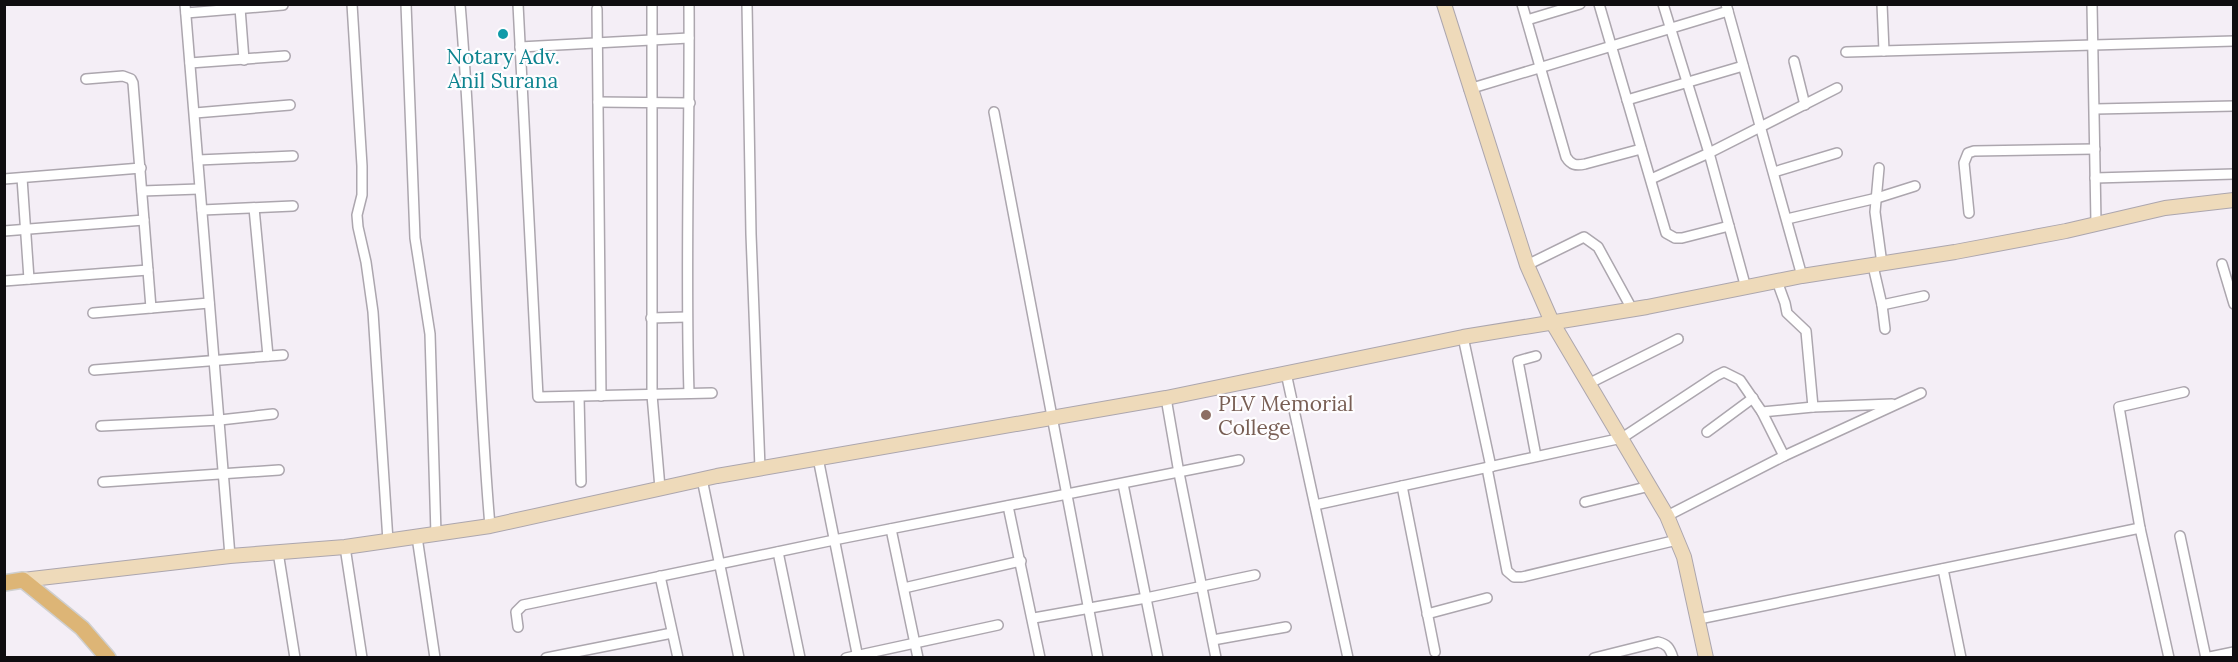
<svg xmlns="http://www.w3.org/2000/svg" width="2238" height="662" font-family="Lora,serif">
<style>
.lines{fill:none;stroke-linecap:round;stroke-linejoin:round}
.street-casing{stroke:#aca6ae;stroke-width:12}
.secondary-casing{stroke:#aca6ae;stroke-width:16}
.primary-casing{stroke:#cfcfcf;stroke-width:18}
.street{stroke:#fff;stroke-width:9}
.secondary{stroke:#eedaba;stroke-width:14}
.primary{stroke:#ddb576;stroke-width:15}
.culture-dot{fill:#0f9aa8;stroke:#fefdff;stroke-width:2}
.education-dot{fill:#8d6e63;stroke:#fefdff;stroke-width:2}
.labels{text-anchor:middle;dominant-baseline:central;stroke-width:4.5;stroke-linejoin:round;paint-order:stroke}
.culture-label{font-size:21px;fill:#0d838f;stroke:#fefdff}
.education-label{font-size:21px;fill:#785e54;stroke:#fefdff;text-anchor:start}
</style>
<rect width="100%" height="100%" fill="#f4eef6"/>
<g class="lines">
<g class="street-casing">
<g id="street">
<path d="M185 4 230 556"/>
<path d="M352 4 362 166V195L357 215 358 227 366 262 373 312 388 541"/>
<path d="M406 4 415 238 430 334 436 534"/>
<path d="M460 4C475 178 475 353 490 526"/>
<path d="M518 4 538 397 712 393"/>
<path d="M652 4V395L660 488"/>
<path d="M747 4 751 234 760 468"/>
<path d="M1522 4 1566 157C1571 165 1576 166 1585 164L1641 149"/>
<path d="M1599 4 1666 233 1675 238H1682L1729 226"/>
<path d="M1663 4 1709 153 1746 288"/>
<path d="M1726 4 1802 276"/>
<path d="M1882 4 1884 51"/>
<path d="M2092 4 2096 223"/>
<path d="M240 8 244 60"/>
<path d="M597 9 601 396"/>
<path d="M186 13 283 5"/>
<path d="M1527 20 1580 4"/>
<path d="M520 47 689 38"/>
<path d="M1846 52 2234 41"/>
<path d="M1794 61 1805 105"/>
<path d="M190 63 285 56"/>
<path d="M86 79 123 76 131 79 133 83 151 308 209 303"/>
<path d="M1469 89 1728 11"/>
<path d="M1627 100 1743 66"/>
<path d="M598 102 690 103"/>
<path d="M2095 109 2234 106"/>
<path d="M994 112 1098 658"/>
<path d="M195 113 290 105"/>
<path d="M198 160 293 156"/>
<path d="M1879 168 1875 212 1882 264"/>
<path d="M1774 172 1837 153"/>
<path d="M22 178 29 279"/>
<path d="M2095 178 2234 174"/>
<path d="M4 179 141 168"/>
<path d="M1651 179 1709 153 1837 88"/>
<path d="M142 191 199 189"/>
<path d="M254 208 268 356"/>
<path d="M202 210 293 206"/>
<path d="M1969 213 1964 163 1968 153 1974 151 2095 149"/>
<path d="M1787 219 1877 198 1915 186"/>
<path d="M4 231 144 220"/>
<path d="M2222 264 2234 304"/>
<path d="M1527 265 1584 237 1598 247 1632 309"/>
<path d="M1873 266 1882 305 1924 296"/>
<path d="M4 281 148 270"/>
<path d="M1777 281 1785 303 1787 313 1806 331 1813 407"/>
<path d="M1882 305 1885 329"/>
<path d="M93 313 151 308"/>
<path d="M651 318 687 317"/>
<path d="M1463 337 1491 467"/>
<path d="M94 370 283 355"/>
<path d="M1286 373 1348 658"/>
<path d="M1590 383 1678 339"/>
<path d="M689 393C685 263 690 134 689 4"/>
<path d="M579 397 581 482"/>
<path d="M1166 398 1179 473 1216 658"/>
<path d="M1762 412 1813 407 1892 404"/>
<path d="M101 426 220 420 273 414"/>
<path d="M1707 432 1753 398"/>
<path d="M1536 456 1518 361 1536 356"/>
<path d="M818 458 858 658"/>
<path d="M1487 468 1507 571 1514 577H1522L1677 540"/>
<path d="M702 479 739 658"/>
<path d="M103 482 279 470"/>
<path d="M1123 484 1158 658"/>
<path d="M1402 486 1435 652"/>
<path d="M1585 502 1650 486"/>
<path d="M1315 505 1622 438 1716 376 1724 372 1740 380 1762 412 1784 456"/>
<path d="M1008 506 1040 658"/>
<path d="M1667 516 1784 456 1921 393"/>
<path d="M2140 528 2119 407 2184 392"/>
<path d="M891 529 918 658"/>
<path d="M2180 536 2206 658"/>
<path d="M417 537 435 658"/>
<path d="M345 547 362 658"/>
<path d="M278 552 295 658"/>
<path d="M778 552 800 658"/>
<path d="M1943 569 1961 658"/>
<path d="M660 576 678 658"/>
<path d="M904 588 1021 561"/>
<path d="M1427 614 1487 598"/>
<path d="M1034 618 1146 598 1255 575"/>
<path d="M1699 619 2140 528 2169 658"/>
<path d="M518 627 516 612 523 605 834 540 1239 460"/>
<path d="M1213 640 1286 627"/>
<path d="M546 658 672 633"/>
<path d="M846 658 998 625"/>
<path d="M1594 658 1658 642C1667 644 1670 648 1673 658"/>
<path d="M2205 658 2234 652"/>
</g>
</g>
<g class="secondary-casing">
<g id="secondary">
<path d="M1444 4 1527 265 1552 322 1667 516 1684 557 1706 658"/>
<path d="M23 580 230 556 345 547 490 526 717 476 1166 398 1463 337 1647 307 1802 276 1955 252 2066 231 2165 208 2234 200"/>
</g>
</g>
<g class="primary-casing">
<path id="primary" d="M4 583 23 580 82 628 108 658"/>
</g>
<use href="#street" class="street"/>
<use href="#secondary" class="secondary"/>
<use href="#primary" class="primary"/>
</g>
<circle class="culture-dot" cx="503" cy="34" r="6"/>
<circle class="education-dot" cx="1206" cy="415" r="6"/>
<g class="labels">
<g class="culture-label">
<text x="503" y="56">Notary Adv.<tspan x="503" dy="24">Anil Surana</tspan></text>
</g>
<g class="education-label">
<text x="1218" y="403">PLV Memorial<tspan x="1218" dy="24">College</tspan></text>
</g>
</g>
<rect width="2238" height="662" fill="none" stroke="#0f0d10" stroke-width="12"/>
</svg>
